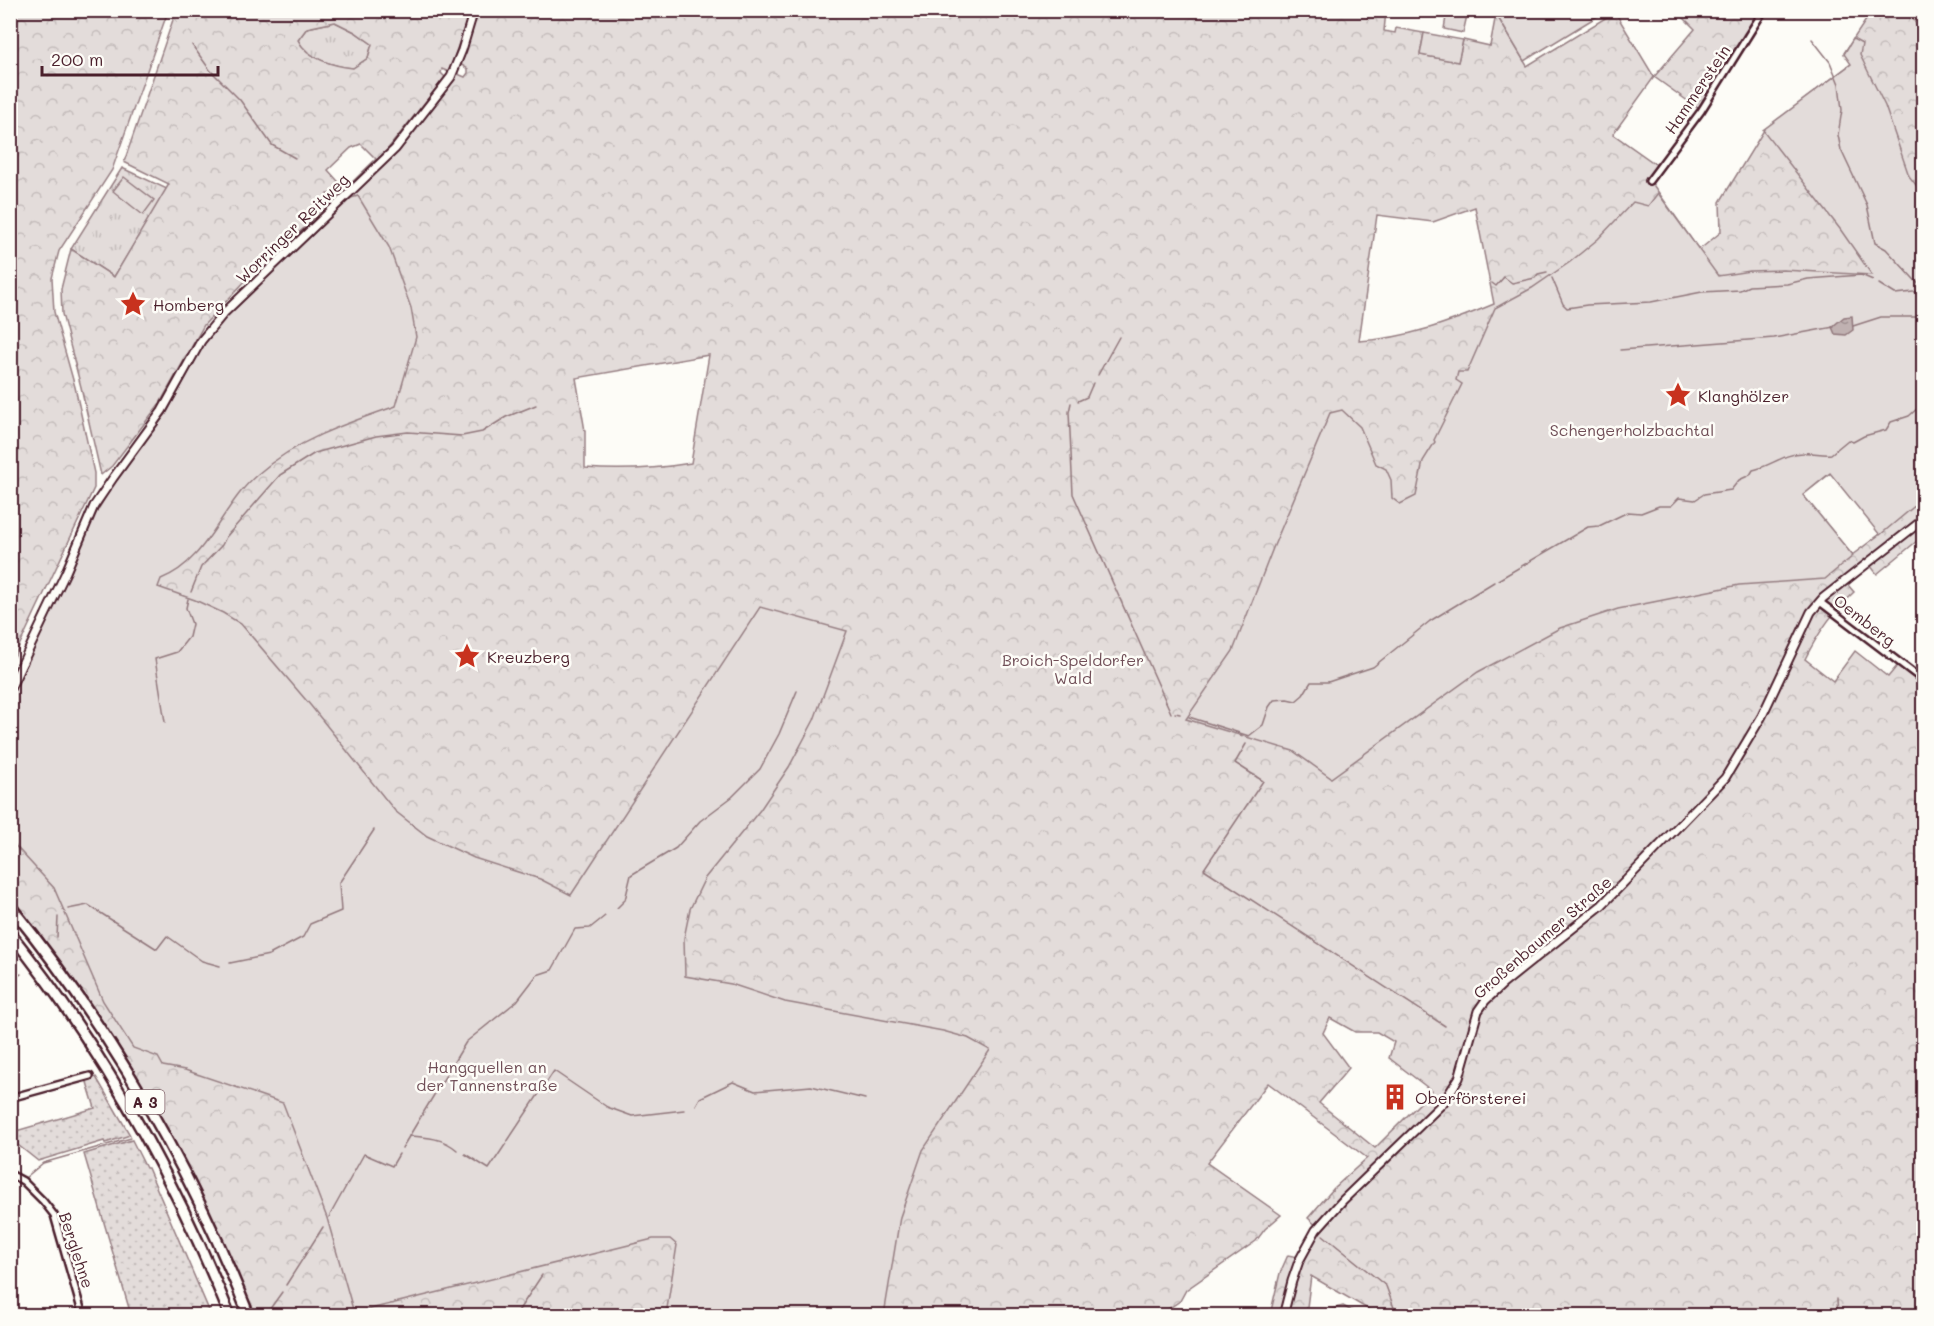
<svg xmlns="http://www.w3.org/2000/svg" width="1934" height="1326" font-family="Mali,sans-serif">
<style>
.grass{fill:url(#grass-tufts);stroke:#967e82;stroke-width:1.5}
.forest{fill:url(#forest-crowns);stroke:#967e82;stroke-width:1.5;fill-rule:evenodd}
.park{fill:#e3dcda;stroke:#967e82;stroke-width:1.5}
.garden{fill:url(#garden-dots);stroke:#967e82;stroke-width:1.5}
.water{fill:url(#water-ripples);stroke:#91777b;stroke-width:1.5}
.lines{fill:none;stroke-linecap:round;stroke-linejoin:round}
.stream{stroke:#91777b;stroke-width:1.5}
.minor-casing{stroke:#4a1f2b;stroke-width:10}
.tertiary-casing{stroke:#4a1f2b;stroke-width:11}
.motorway-casing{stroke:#4a1f2b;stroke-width:14}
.minor{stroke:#fdfcf7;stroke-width:5}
.tertiary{stroke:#fdfcf7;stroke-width:7}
.motorway{stroke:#fdfcf7;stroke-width:9}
.labels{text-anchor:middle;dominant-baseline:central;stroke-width:5;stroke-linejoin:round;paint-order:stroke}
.shield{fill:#fdfcf7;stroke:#806168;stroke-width:1.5}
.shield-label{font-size:15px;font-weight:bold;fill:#4a1f2b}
.street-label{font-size:16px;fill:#4a1f2b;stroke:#fdfcf7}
.poi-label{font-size:16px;fill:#4a1f2b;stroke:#fdfcf7;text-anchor:start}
.park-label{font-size:16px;fill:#704e57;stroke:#fdfcf7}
</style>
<defs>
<pattern id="grass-tufts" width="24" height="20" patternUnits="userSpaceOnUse" patternTransform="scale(1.5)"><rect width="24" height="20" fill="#e3dcda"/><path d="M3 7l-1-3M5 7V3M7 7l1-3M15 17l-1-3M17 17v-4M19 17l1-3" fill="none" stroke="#c4bcbb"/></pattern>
<pattern id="forest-crowns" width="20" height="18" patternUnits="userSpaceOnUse" patternTransform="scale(1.5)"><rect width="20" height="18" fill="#e3dcda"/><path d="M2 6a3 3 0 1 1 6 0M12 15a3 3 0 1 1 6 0" fill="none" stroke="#c4bcbb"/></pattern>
<pattern id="garden-dots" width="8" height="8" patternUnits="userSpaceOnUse" patternTransform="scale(1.5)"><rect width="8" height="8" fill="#e3dcda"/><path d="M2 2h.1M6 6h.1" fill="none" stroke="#c4bcbb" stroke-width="1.8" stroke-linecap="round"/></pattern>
<pattern id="water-ripples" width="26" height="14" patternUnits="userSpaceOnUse" patternTransform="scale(1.5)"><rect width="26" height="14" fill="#c0b1b1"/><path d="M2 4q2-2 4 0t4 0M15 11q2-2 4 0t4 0" fill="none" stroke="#9e8f90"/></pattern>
</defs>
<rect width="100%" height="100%" fill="#fdfcf7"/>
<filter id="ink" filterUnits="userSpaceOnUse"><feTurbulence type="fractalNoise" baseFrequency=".0167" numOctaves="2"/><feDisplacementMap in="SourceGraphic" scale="12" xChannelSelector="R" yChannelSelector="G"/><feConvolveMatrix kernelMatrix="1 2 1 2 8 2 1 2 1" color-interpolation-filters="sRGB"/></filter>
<g filter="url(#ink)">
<g class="grass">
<path d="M335 22 355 32 372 44 368 58 353 68C333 66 308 59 298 40L307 28Z"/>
<path d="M122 168 167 189 114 277 71 249Z"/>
<path d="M1343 1306 1359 1315H1309Z"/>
</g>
<g class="forest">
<path d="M11 10 168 11 112 170 59 251 52 278 54 312 75 387 94 473V488L11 663Z"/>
<path d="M176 11H470L449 72 442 69 441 73 445 77 387 150 342 194H327L326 200H335L282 248 258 264 249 277 204 325 160 403 112 466 101 475 81 387 62 314 61 289 71 249 114 277 169 184 124 162ZM335 22 355 32 372 44 368 58 353 68C334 66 307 59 298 40L307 28ZM361 144 376 159 345 189 328 170 351 148Z"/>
<path d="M478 11H1386L1384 31 1395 33 1396 28 1424 33 1420 55 1458 62 1463 40 1490 46 1496 14 1527 66 1615 12 1654 77 1695 29 1677 11H1761L1699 109 1654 77 1613 134 1658 166 1649 179 1699 250 1721 232 1720 202 1764 130 1852 63 1844 53 1872 11H1909L1923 37V536L1877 574 1870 565 1848 585 1854 592C1832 612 1818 633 1805 659L1833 681 1855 651 1888 677 1902 660 1923 676V1315H1378L1311 1276 1306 1315H1270L1280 1273 1288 1255 1303 1258 1321 1230 1308 1218 1334 1188 1367 1158 1268 1083 1207 1163 1281 1215 1265 1229 1256 1241 1186 1290 1180 1301 1159 1315 615 1316 589 1310 587 1316 256 1315 189 1170 125 1056 83 993 11 896 10 697 90 523 116 478 167 412 202 344 228 313 390 158 438 101 455 76 458 74 465 77 468 73V69L460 64ZM1475 207 1494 304C1451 322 1405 339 1359 341L1377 215 1433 222ZM709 355 691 463C655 469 621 471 585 468V431L576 378ZM1831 473 1880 534 1852 555 1803 495ZM1330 1018 1355 1032H1377L1394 1042 1389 1058 1432 1091 1375 1148 1319 1103 1349 1068 1323 1033Z"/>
</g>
<g class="park">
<path d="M1497 10H1606V11L1524 61 1496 14Z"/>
<path d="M1447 11H1468L1463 33 1444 29Z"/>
<path d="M1424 33 1463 40 1458 62 1420 55Z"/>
<path d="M1853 39 1862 44 1860 55 1885 106 1909 176 1923 194V499L1880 535 1830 473 1803 495 1853 556 1825 579 1739 585 1618 609 1560 628 1478 672 1331 778 1293 751 1186 719 1233 651 1273 548 1330 413 1342 410 1360 427 1376 464 1386 469 1391 480 1392 498 1400 504 1416 496 1423 461 1435 442 1434 440 1462 384 1456 380 1458 372H1467L1495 308 1532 288 1570 262 1598 239 1633 202 1648 206 1658 193 1718 276 1750 271 1783 270 1872 275 1840 229 1763 130 1851 64 1844 54Z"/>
<path d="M124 177 154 200 143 215 113 191Z"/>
<path d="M358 196 389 247 411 308 416 337 396 406C347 423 298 439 258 474 221 505 208 561 161 579L158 587 195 600 223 613 241 624 311 706 395 811 427 836 474 858 540 879 571 895 760 607 847 631 814 720 789 767 760 810 705 878 690 909 684 938 685 976 731 984 785 1002 943 1031 968 1038 990 1050 923 1150 900 1217 884 1315H666L677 1245 670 1239H653L354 1313 327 1218 283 1103 185 1070 163 1066 158 1057 133 1048 103 1001 54 888 11 841 10 697 90 523 121 471 166 414 204 344 222 321 351 198Z"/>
</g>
<g class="garden">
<path d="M96 1077 130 1135 105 1143 104 1141 38 1161 18 1145 16 1131 95 1108 86 1079Z"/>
<path d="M132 1140 146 1168H148L211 1315H131L84 1154Z"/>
</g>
<path class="water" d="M1852 316 1853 330 1846 335 1835 334 1832 327 1844 317Z"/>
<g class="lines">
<g class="stream">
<path d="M156 10 166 17"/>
<path d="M1812 39 1830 62 1839 84 1842 110 1838 135 1841 150 1867 205 1875 243 1886 249 1924 290"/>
<path d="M192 45 210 70 240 100 272 145 295 158"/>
<path d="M1552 278 1563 304 1567 308 1587 305 1651 302 1702 292 1740 290 1749 286 1787 284 1808 279 1861 275 1873 280"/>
<path d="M1492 283 1496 286 1504 277 1512 283 1535 278 1538 274 1547 272"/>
<path d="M1879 284 1895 294 1923 291"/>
<path d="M1853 326 1881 317H1924"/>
<path d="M1620 350 1774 338 1834 327"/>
<path d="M1098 375 1119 337"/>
<path d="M1078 401 1087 397 1093 383"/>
<path d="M1071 403 1069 412 1073 494 1171 713"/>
<path d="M1498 580 1588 527 1599 526 1628 512 1641 513 1659 506H1671L1679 498 1695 500 1704 494 1731 490 1739 480 1750 475 1753 470C1769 467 1785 453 1803 453 1812 452 1822 455 1831 454L1848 440 1853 442 1864 436 1886 430 1891 422 1909 416 1919 407H1924"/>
<path d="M191 592 201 567 222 545 226 537 280 475 315 453 376 436 408 432 462 436 482 432 506 417 536 405"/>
<path d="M1175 713 1180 714"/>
<path d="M1189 717 1249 736 1263 725 1269 707 1274 700 1287 699 1296 701 1303 695 1311 682H1328L1373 667 1430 621 1494 582"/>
<path d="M165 722 155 659 177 652 189 637 192 624 186 608 188 599"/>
<path d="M1246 744 1235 763 1263 781 1204 869 1445 1026"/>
<path d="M617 908 625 900 631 875 676 848 700 821 732 797 760 769 779 734 797 691"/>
<path d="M68 909 88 905 157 949 167 936 202 961 220 966"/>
<path d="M57 937 58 917"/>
<path d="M230 963 269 955 303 937 310 924 341 911 339 883 374 830"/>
<path d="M10 980 21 974"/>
<path d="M696 1105 700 1098 733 1082 755 1091 811 1086 865 1099"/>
<path d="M409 1136C427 1137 443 1138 457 1150"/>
<path d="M402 1148 466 1042 517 1001 537 975 552 970 575 929 590 928 605 916"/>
<path d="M465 1154 489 1169 554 1071 607 1107 632 1116 684 1110"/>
<path d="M25 1178 43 1163 131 1138"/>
<path d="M10 1194 14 1190"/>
<path d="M329 1217 364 1154 392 1166 399 1154"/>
<path d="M1323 1235 1386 1286 1397 1316"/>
<path d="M286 1285 323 1227"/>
<path d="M1837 1299 1838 1316"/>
<path d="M269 1310 274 1316"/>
<path d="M267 1313 282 1292"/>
<path d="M515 1316 542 1275"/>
</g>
<g class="minor-casing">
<g id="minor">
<path d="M1649 181 1701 111 1764 10"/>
<path d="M1820 602 1924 681"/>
<path d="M10 1098 90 1076"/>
<path d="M10 1174 23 1181 43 1201 54 1215 83 1316"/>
</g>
</g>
<g class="tertiary-casing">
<g id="tertiary">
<path d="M10 689 66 572 94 506 113 478 162 411 201 341 224 313 395 149 451 77 462 50 474 10"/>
<path d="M1283 1316 1292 1281 1299 1261 1316 1230 1343 1200 1443 1103 1459 1078 1478 1011 1485 1001 1503 984 1602 905 1725 778 1762 716 1811 612 1823 598 1924 519"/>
</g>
</g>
<g class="motorway-casing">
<g id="motorway">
<path d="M10 906C110 1029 191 1168 249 1316"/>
<path d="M10 933C102 1048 175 1179 230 1316"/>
</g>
</g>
<use href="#minor" class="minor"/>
<use href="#tertiary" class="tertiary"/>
<use href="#motorway" class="motorway"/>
</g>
</g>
<defs>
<g id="sight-bare" transform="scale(2.07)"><path d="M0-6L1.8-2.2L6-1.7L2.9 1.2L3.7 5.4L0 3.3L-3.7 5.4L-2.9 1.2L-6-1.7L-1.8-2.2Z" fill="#c8321e" stroke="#fdfcf7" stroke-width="2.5" paint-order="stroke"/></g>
<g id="building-bare" transform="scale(2.07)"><path d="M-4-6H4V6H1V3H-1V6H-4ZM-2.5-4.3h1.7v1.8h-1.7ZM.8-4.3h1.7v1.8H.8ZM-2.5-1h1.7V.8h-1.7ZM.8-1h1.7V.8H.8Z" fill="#c8321e" stroke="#fdfcf7" stroke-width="2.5" paint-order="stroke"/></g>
</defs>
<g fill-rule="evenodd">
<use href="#sight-bare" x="133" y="304"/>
<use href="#sight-bare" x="1678" y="395"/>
<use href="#sight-bare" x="467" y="656"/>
<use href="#building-bare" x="1395" y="1097"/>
</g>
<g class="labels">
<rect class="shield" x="125.5" y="1090" width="39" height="24" rx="4.5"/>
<g class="shield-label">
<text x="145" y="1102">A 3</text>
</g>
<g class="street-label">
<text transform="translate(1697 89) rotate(-56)">Hammerstein</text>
<text transform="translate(292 228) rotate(-44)">Worringer Reitweg</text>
<text transform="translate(1865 620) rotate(38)">Oemberg</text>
<text transform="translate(1542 937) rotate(-41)">Großenbaumer Straße</text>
<text transform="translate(77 1250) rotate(72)">Berglehne</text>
</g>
<g class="poi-label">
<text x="153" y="304">Homberg</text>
<text x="1698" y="395">Klanghölzer</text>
<text x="487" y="656">Kreuzberg</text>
<text x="1415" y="1097">Oberförsterei</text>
</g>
<g class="park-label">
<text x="1632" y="429">Schengerholzbachtal</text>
<text x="1073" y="659">Broich-Speldorfer<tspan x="1073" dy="18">Wald</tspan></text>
<text x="487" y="1066">Hangquellen an<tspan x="487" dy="18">der Tannenstraße</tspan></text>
</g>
</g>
<rect width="1934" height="1326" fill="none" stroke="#fdfcf7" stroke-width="36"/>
<rect x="18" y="18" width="1898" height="1290" fill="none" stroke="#4a1f2b" stroke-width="2" filter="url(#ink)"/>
<path d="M42 66v9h176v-9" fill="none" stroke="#4a1f2b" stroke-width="3"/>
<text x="51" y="66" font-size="18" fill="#4a1f2b" stroke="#fdfcf7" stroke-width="4.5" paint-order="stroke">200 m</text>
</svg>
